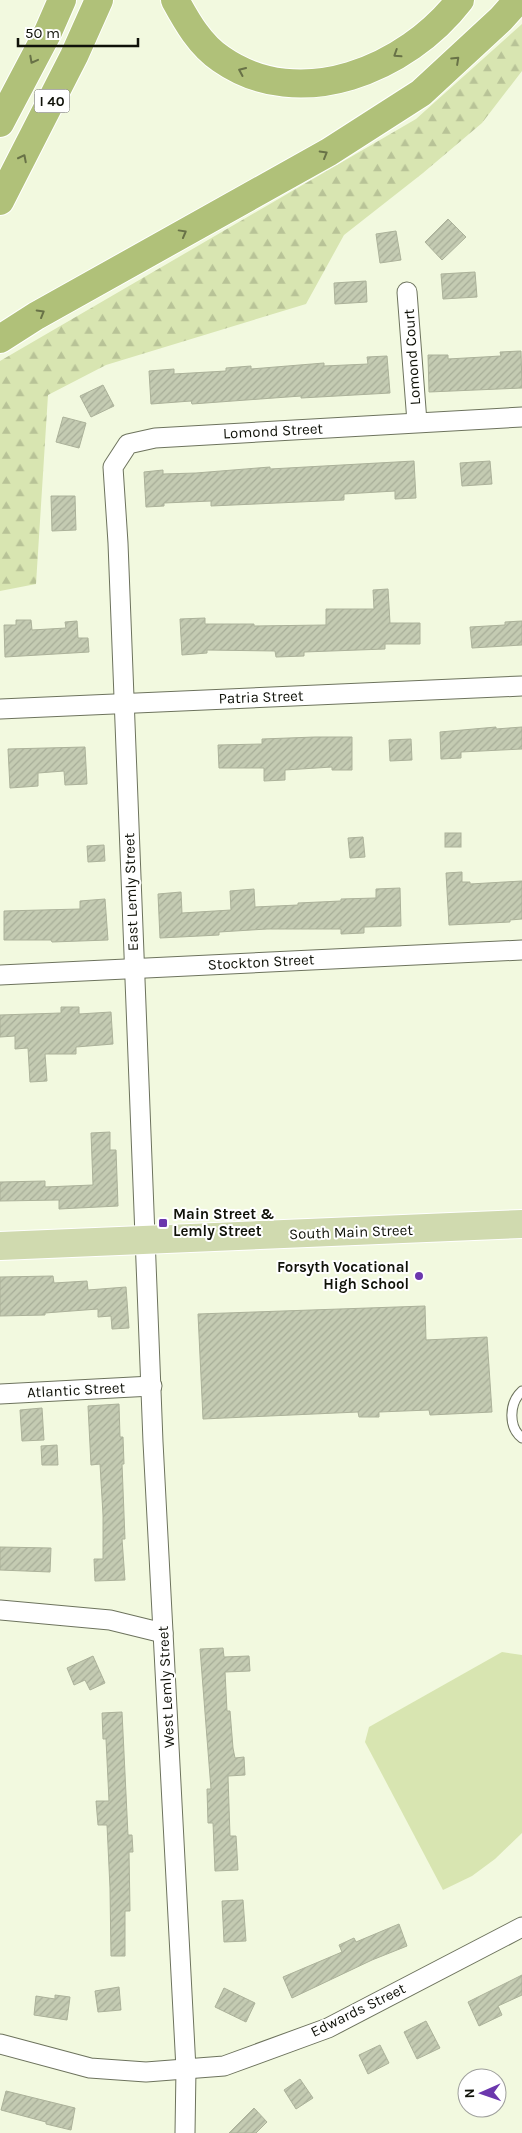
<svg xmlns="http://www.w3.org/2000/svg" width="522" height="2133" font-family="Karla,sans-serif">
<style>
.grass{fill:#d8e5b1}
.forest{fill:url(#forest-firs)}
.building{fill:url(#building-hatch);stroke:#acb29a}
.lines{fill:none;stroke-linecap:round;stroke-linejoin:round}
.lane-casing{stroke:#6d735d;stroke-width:11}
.street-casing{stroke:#6d735d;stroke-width:21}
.primary-casing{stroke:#fff;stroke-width:30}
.highway-casing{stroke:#fff;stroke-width:30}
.lane{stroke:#fff;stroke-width:9}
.street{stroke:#fff;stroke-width:19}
.primary{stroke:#d0daaf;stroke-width:28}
.highway{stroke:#b0c179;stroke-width:28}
.oneway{stroke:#687247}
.poi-dot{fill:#6b37ad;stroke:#fff;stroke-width:2}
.labels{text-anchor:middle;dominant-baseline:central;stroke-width:4;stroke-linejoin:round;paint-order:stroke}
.shield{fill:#fff;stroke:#585953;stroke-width:1}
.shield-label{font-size:14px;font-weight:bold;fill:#101209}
.street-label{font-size:15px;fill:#101209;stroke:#fff}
.poi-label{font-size:15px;font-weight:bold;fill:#101209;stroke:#fff;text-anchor:start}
</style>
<defs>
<pattern id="forest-firs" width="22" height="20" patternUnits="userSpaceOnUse" patternTransform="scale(1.25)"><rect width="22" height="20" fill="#d8e5b1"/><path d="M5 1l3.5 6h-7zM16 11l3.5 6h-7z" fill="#b8c397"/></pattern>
<pattern id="building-hatch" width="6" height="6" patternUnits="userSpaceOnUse" patternTransform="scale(1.25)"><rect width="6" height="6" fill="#c4cbb2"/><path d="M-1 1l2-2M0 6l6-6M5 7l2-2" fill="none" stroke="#a7ad98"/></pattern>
</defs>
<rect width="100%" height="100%" fill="#f2f9df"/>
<path class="grass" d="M502 1652 522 1655V1833L495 1859 472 1876 443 1890 365 1742 369 1727Z"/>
<path class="forest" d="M522 24V71L482 123 423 173 344 235 306 304 106 365 48 395 36 584 0 591V361L416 119Z"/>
<g class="building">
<path d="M448 219 466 237 442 260 425 242Z"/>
<path d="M396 231 401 260 380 263 376 234Z"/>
<path d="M475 272 477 297 443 299 441 274Z"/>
<path d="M366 281 367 302 335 304 334 283Z"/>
<path d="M521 351 522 388 429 392 428 355H448V359L501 356 500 352Z"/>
<path d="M387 356 390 393 301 398V396L192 404 191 401 151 404 149 371 174 369V374L226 371V368L251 366V369L324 363V366L368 364 367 357Z"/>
<path d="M103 385 114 406 91 417 80 396Z"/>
<path d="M63 417 86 423 79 448 56 442Z"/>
<path d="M414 461 416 498 395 499V491L344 494V500L211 506V501L164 503V506L146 507 144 472 163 470V474L196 473 270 467V469Z"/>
<path d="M490 461 492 484 462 486 460 463Z"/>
<path d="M51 496H75L76 530 52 531Z"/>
<path d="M388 589 390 623H420V644H385V649L304 652V656L276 657 275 651 207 650V653L182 655 180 619 205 618V624H254V626L326 625V609H374L373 590Z"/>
<path d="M16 620H31L32 630 66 628 65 622 77 621 78 638H88L89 652 5 657 4 625H16Z"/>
<path d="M522 621V645L472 648 470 627 505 625V622Z"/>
<path d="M496 727V729L522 727V749L461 752V758L441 759 440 732Z"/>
<path d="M315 737H352V770H332V767L285 770V780L264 781V768H219L218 745 262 744V739Z"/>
<path d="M411 739 412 760 390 761 389 740Z"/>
<path d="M85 747 87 784 65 785 64 771 38 773V786L10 788 8 749Z"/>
<rect x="445" y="833" width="16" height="14"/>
<path d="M363 837 365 857 350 858 348 838Z"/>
<path d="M104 845 105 861 88 862 87 846Z"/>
<path d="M462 872V882H470V884L522 881V919L510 920V922L449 925 446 873Z"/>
<path d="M400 888 401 926 364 927V933L341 934V929H267L219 932V935L160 938 158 894 181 892 182 913 231 910 230 891 254 889 255 907 298 905V903L341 901V899L376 898V889Z"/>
<path d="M105 899 108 940 52 942 51 940H4V911L80 909V901Z"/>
<path d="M61 1007H79V1014L111 1012 113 1044 76 1047V1054H45L47 1081 30 1082 28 1048 15 1049V1036L0 1037V1015L61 1013Z"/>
<path d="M110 1132V1150H116L118 1206 59 1209V1200L0 1201V1182L45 1181V1187L93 1185 91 1133Z"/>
<path d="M53 1276 54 1283 87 1281 88 1290 126 1287 129 1328 112 1329 111 1316 98 1317V1309L45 1313V1315L0 1316V1277Z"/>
<path d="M425 1306 426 1340 487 1337 492 1412 430 1415 429 1410 379 1412V1417H359L358 1412 203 1419 198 1314Z"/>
<path d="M119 1404 120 1437H123L124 1464H122L125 1539H122L125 1580 95 1581 94 1559H103V1515L100 1464 91 1465 88 1406Z"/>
<path d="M42 1408 44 1440 22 1441 20 1410Z"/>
<path d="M57 1445 58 1465H42L41 1446Z"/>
<path d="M0 1547 51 1548 50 1572 0 1570Z"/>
<path d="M223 1648 224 1657 249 1656 250 1671 225 1672 227 1711H230L233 1748 235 1758 244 1757 245 1775 228 1776 230 1836H236L238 1870 215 1871 213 1823H208L207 1789H211L200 1649Z"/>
<path d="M93 1656 105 1683 90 1690 85 1680 74 1685 67 1668Z"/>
<path d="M122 1712 128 1835H132L133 1852H129L130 1911H125V1956H111L110 1888 107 1825H98L96 1801H109L106 1739H103L102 1713Z"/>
<path d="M243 1900 246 1941 224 1942 222 1901Z"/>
<path d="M399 1924 407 1946 372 1960 292 1998 283 1977 342 1952 339 1945 354 1938 356 1942Z"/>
<path d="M522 1975V1995L498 2006 502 2015 479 2026 468 2002Z"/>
<path d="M119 1987 121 2010 98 2012 95 1991Z"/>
<path d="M224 1988 255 2003 246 2022 215 2007Z"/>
<path d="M55 1995 70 1997 67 2020 34 2015 36 1996 55 1999Z"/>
<path d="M426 2021 440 2048 417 2059 404 2032Z"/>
<path d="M380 2045 389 2063 368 2074 359 2055Z"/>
<path d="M300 2079 313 2098 296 2109 284 2090Z"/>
<path d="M6 2091 75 2108 71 2130 46 2124V2122L1 2110Z"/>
<path d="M254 2108 267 2122 256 2133H229Z"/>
</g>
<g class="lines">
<g class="lane-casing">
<path id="lane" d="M522 1391C509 1403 508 1427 522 1438"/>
</g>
<g class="street-casing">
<g id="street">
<path d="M407 292 417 422"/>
<path d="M0 709 522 686"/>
<path d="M0 975 522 950"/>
<path d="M0 1394 152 1386"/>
<path d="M0 1610 110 1620 163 1633"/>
<path d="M0 2044 90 2068 146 2072 224 2066 328 2028 522 1927"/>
<path d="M185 2133 186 2069 153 1442 118 543 113 467 128 444 155 438 522 417"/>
</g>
</g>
<g class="primary-casing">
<path id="primary" d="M0 1246 522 1224"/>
</g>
<g class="highway-casing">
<g id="highway">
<path d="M175 0C187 22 200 45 221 59 300 114 407 69 460 0"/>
<path d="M0 123 48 32 62 0"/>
<path d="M0 201 74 56 99 0"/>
<path d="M0 339 36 316 329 152 421 93 501 19 518 0"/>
</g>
</g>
<use href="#lane" class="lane"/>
<use href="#street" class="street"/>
<use href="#primary" class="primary"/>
<use href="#highway" class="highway"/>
</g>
<defs><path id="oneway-chevron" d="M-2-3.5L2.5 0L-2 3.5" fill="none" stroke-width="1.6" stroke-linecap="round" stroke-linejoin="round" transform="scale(1.25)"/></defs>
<g class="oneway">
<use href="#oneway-chevron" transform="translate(397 54) rotate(147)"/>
<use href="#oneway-chevron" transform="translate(33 60) rotate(118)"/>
<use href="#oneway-chevron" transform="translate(456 60) rotate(-43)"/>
<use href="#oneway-chevron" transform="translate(242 71) rotate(-156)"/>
<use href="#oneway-chevron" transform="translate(324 154) rotate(-30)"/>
<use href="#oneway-chevron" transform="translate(23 158) rotate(-63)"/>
<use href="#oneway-chevron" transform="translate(183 233) rotate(-29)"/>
<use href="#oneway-chevron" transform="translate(41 313) rotate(-30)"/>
</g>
<g class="poi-dot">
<rect x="158" y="1218" width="10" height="10" rx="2.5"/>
<circle cx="419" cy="1276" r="5"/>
</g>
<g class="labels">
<rect class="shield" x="34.5" y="89.5" width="35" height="23" rx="4"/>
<g class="shield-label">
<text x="52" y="101">I 40</text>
</g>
<g class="street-label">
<text transform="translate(412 357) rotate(-94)">Lomond Court</text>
<text transform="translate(273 431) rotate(-3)">Lomond Street</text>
<text transform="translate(261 697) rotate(-2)">Patria Street</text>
<text transform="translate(131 892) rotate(-92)">East Lemly Street</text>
<text transform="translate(261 962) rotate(-3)">Stockton Street</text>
<text transform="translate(351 1232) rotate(-2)">South Main Street</text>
<text transform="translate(76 1390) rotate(-3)">Atlantic Street</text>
<text transform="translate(166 1687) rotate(-93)">West Lemly Street</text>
<text transform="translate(358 2010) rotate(-26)">Edwards Street</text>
</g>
<g class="poi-label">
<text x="173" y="1214">Main Street &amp;<tspan x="173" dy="17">Lemly Street</tspan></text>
<text x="409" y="1267" text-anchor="end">Forsyth Vocational<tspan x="409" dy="17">High School</tspan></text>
</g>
</g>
<g transform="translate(482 2093) rotate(268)"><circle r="24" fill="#ffffff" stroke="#9fa09d"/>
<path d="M0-4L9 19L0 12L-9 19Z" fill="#6b37ad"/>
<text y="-8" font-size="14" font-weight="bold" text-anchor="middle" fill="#101209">N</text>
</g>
<path d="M18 38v8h120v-8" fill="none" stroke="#101209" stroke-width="2.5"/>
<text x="25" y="38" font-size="15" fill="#101209" stroke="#ffffff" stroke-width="4" paint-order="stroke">50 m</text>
</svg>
